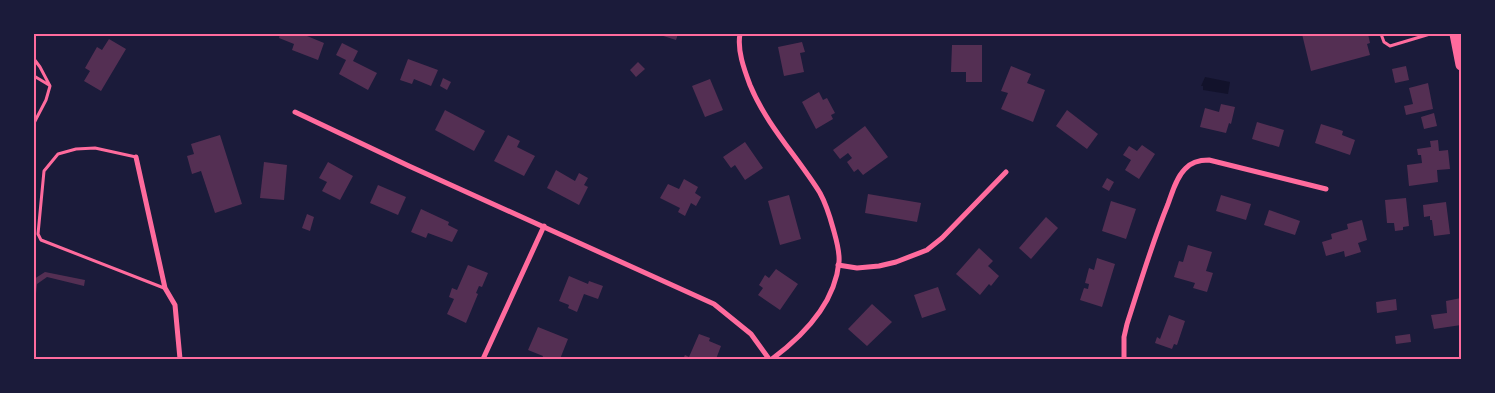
<svg xmlns="http://www.w3.org/2000/svg" width="1495" height="393" font-family="'Noto Sans',sans-serif">
<style>
.water{fill:#12122b}
.building{fill:#542f53}
.lines{fill:none;stroke-linecap:round;stroke-linejoin:round}
.service{stroke:#ff6b9d;stroke-width:3}
.minor{stroke:#ff6b9d;stroke-width:5}
.primary{stroke:#ff6b9d;stroke-width:11}
.neatline{fill:none;stroke:#ff6b9d;stroke-width:2}
</style>
<rect width="100%" height="100%" fill="#1b1b3a"/>
<path class="water" d="M1205 77 1230 82 1228 94 1203 90V86H1201Z"/>
<g class="building">
<path d="M280 34H308L307 36 324 43 318 60 292 50 294 44 279 38Z"/>
<path d="M657 34H678L676 40Z"/>
<path d="M1302 34H1368L1370 43 1367 44 1370 55 1311 71Z"/>
<path d="M109 39 126 49 101 91 84 81 90 71 85 68 97 47 102 50Z"/>
<path d="M802 42 805 52 800 53 804 72 784 76 778 47Z"/>
<path d="M342 43 358 51 353 61 377 73 368 90 339 74 346 60 336 55Z"/>
<path d="M952 45H982V82H966V72H951Z"/>
<path d="M408 59 438 70 431 86 414 79 412 84 400 80Z"/>
<path d="M638 62 645 69 636 77 630 70Z"/>
<path d="M1011 66 1031 74 1027 83 1045 90 1033 122 1001 109 1008 93 1001 91Z"/>
<path d="M1406 66 1409 80 1395 83 1392 69Z"/>
<path d="M443 78 451 82 447 90 440 86Z"/>
<path d="M710 79 723 110 705 117 692 86Z"/>
<path d="M1428 83 1433 109 1406 115 1404 106 1413 104 1409 88Z"/>
<path d="M819 92 823 100 827 98 835 113 831 115 833 119 816 129 802 102Z"/>
<path d="M1221 104 1235 107 1231 124 1229 123 1226 133 1200 127 1205 108 1219 112Z"/>
<path d="M445 110 485 131 474 151 435 130Z"/>
<path d="M1067 110 1098 134 1087 149 1056 126Z"/>
<path d="M1434 113 1437 126 1424 129 1421 117Z"/>
<path d="M1257 122 1284 130 1279 147 1252 139Z"/>
<path d="M1321 124 1343 131 1342 135 1355 140 1350 155 1315 143Z"/>
<path d="M865 126 888 157 863 175 858 169 854 172 847 162 852 158 848 153 840 159 833 150Z"/>
<path d="M220 135 242 204 215 213 201 171 192 174 187 156 194 154 191 144Z"/>
<path d="M508 135 520 141 517 147 535 156 524 176 494 161Z"/>
<path d="M1438 140 1439 151 1448 150 1450 169 1437 170 1438 182 1409 186 1407 165 1422 163 1421 155H1418L1417 149 1431 147 1430 141Z"/>
<path d="M745 142 763 168 745 180 735 165 731 168 723 157Z"/>
<path d="M1142 145 1155 154 1139 179 1125 170 1131 160 1123 155 1129 146 1137 151Z"/>
<path d="M264 162 287 165 284 200 260 198Z"/>
<path d="M328 162 353 176 340 200 322 191 327 182 319 178Z"/>
<path d="M556 170 575 181 579 173 588 178 584 185 588 187 579 205 547 188Z"/>
<path d="M1107 178 1114 182 1109 191 1102 187Z"/>
<path d="M684 179 698 187 695 193 701 197 696 206 691 203 685 216 678 212 680 208 660 198 668 184 679 189Z"/>
<path d="M378 185 406 197 398 215 370 203Z"/>
<path d="M868 194 921 203 917 222 865 213Z"/>
<path d="M789 195 801 239 780 245 768 201Z"/>
<path d="M1221 195 1251 204 1246 220 1216 211Z"/>
<path d="M1406 198 1409 226 1403 227V230L1395 231 1394 223H1387L1385 200Z"/>
<path d="M1111 201 1136 209 1126 239 1102 231Z"/>
<path d="M1446 202 1450 234 1434 236 1432 220H1430V216L1424 217 1423 205Z"/>
<path d="M421 209 449 222 448 225 458 230 452 242 428 233 426 238 411 232Z"/>
<path d="M1269 210 1300 221 1295 235 1264 225Z"/>
<path d="M307 214 314 217 310 231 302 228Z"/>
<path d="M1046 217 1058 228 1031 259 1019 248Z"/>
<path d="M1362 220 1367 240 1358 243 1361 252 1345 257 1344 251 1326 256 1322 242 1332 239 1331 234 1348 229 1347 224Z"/>
<path d="M1188 245 1212 252 1206 271 1213 273 1207 292 1193 288 1195 283 1174 277 1179 261 1183 262Z"/>
<path d="M979 248 993 261 988 266 999 276 991 286 989 284 980 295 956 274Z"/>
<path d="M1097 258 1115 264 1102 307 1080 300 1084 288 1088 289 1089 284 1085 283 1089 268 1094 270Z"/>
<path d="M468 265 488 273 482 287 479 286 476 293 478 294 466 323 447 314 454 299 449 297 452 288 457 290Z"/>
<path d="M776 269 798 284 780 310 758 295 763 288 759 285 765 275 769 278Z"/>
<path d="M45 272 85 280 84 286 47 277 37 284 35 303H34V279Z"/>
<path d="M569 276 588 284 589 281 603 286 598 299 584 294 577 312 568 308 569 305 559 301Z"/>
<path d="M938 287 946 310 922 318 914 295Z"/>
<path d="M1461 298V325L1434 329 1431 315 1447 313 1446 301Z"/>
<path d="M1396 299 1397 310 1377 313 1376 302Z"/>
<path d="M872 304 892 322 867 346 848 329Z"/>
<path d="M1169 315 1185 321 1177 345 1174 344 1172 349 1155 343 1157 337 1160 339Z"/>
<path d="M538 327 568 339 560 359H542L543 356 528 350Z"/>
<path d="M699 334 710 338 709 341 721 346 716 359H683L685 355 689 357Z"/>
<path d="M1410 334 1411 342 1396 344 1395 336Z"/>
</g>
<g class="lines">
<g class="service">
<path d="M1381 34 1384 42 1390 46 1430 34"/>
<path d="M34 59 40 67 50 86 46 100 34 123"/>
<path d="M34 76 49 85"/>
<path d="M136 157 95 148 76 149 58 154 44 171 38 234 41 240 164 288"/>
</g>
<g class="minor">
<path d="M740 34C737 50 744 69 750 85 767 126 797 156 820 193 826 204 830 217 833 228 836 239 840 251 839 262 835 303 803 336 772 359"/>
<path d="M295 112 409 166 714 304 751 334 769 359"/>
<path d="M136 157 165 288 175 305 180 359"/>
<path d="M838 265 857 268 879 266 896 262 927 250 942 238 1006 172"/>
<path d="M483 359 544 226"/>
<path d="M1124 359V337L1127 324C1140 284 1152 243 1168 204 1172 193 1176 178 1185 169 1191 162 1200 160 1209 160L1326 189"/>
</g>
<path class="primary" d="M1455 34 1461 65"/>
</g>
<rect width="1495" height="393" fill="none" stroke="#1b1b3a" stroke-width="70"/>
<rect x="35" y="35" width="1425" height="323" class="neatline"/>
</svg>
